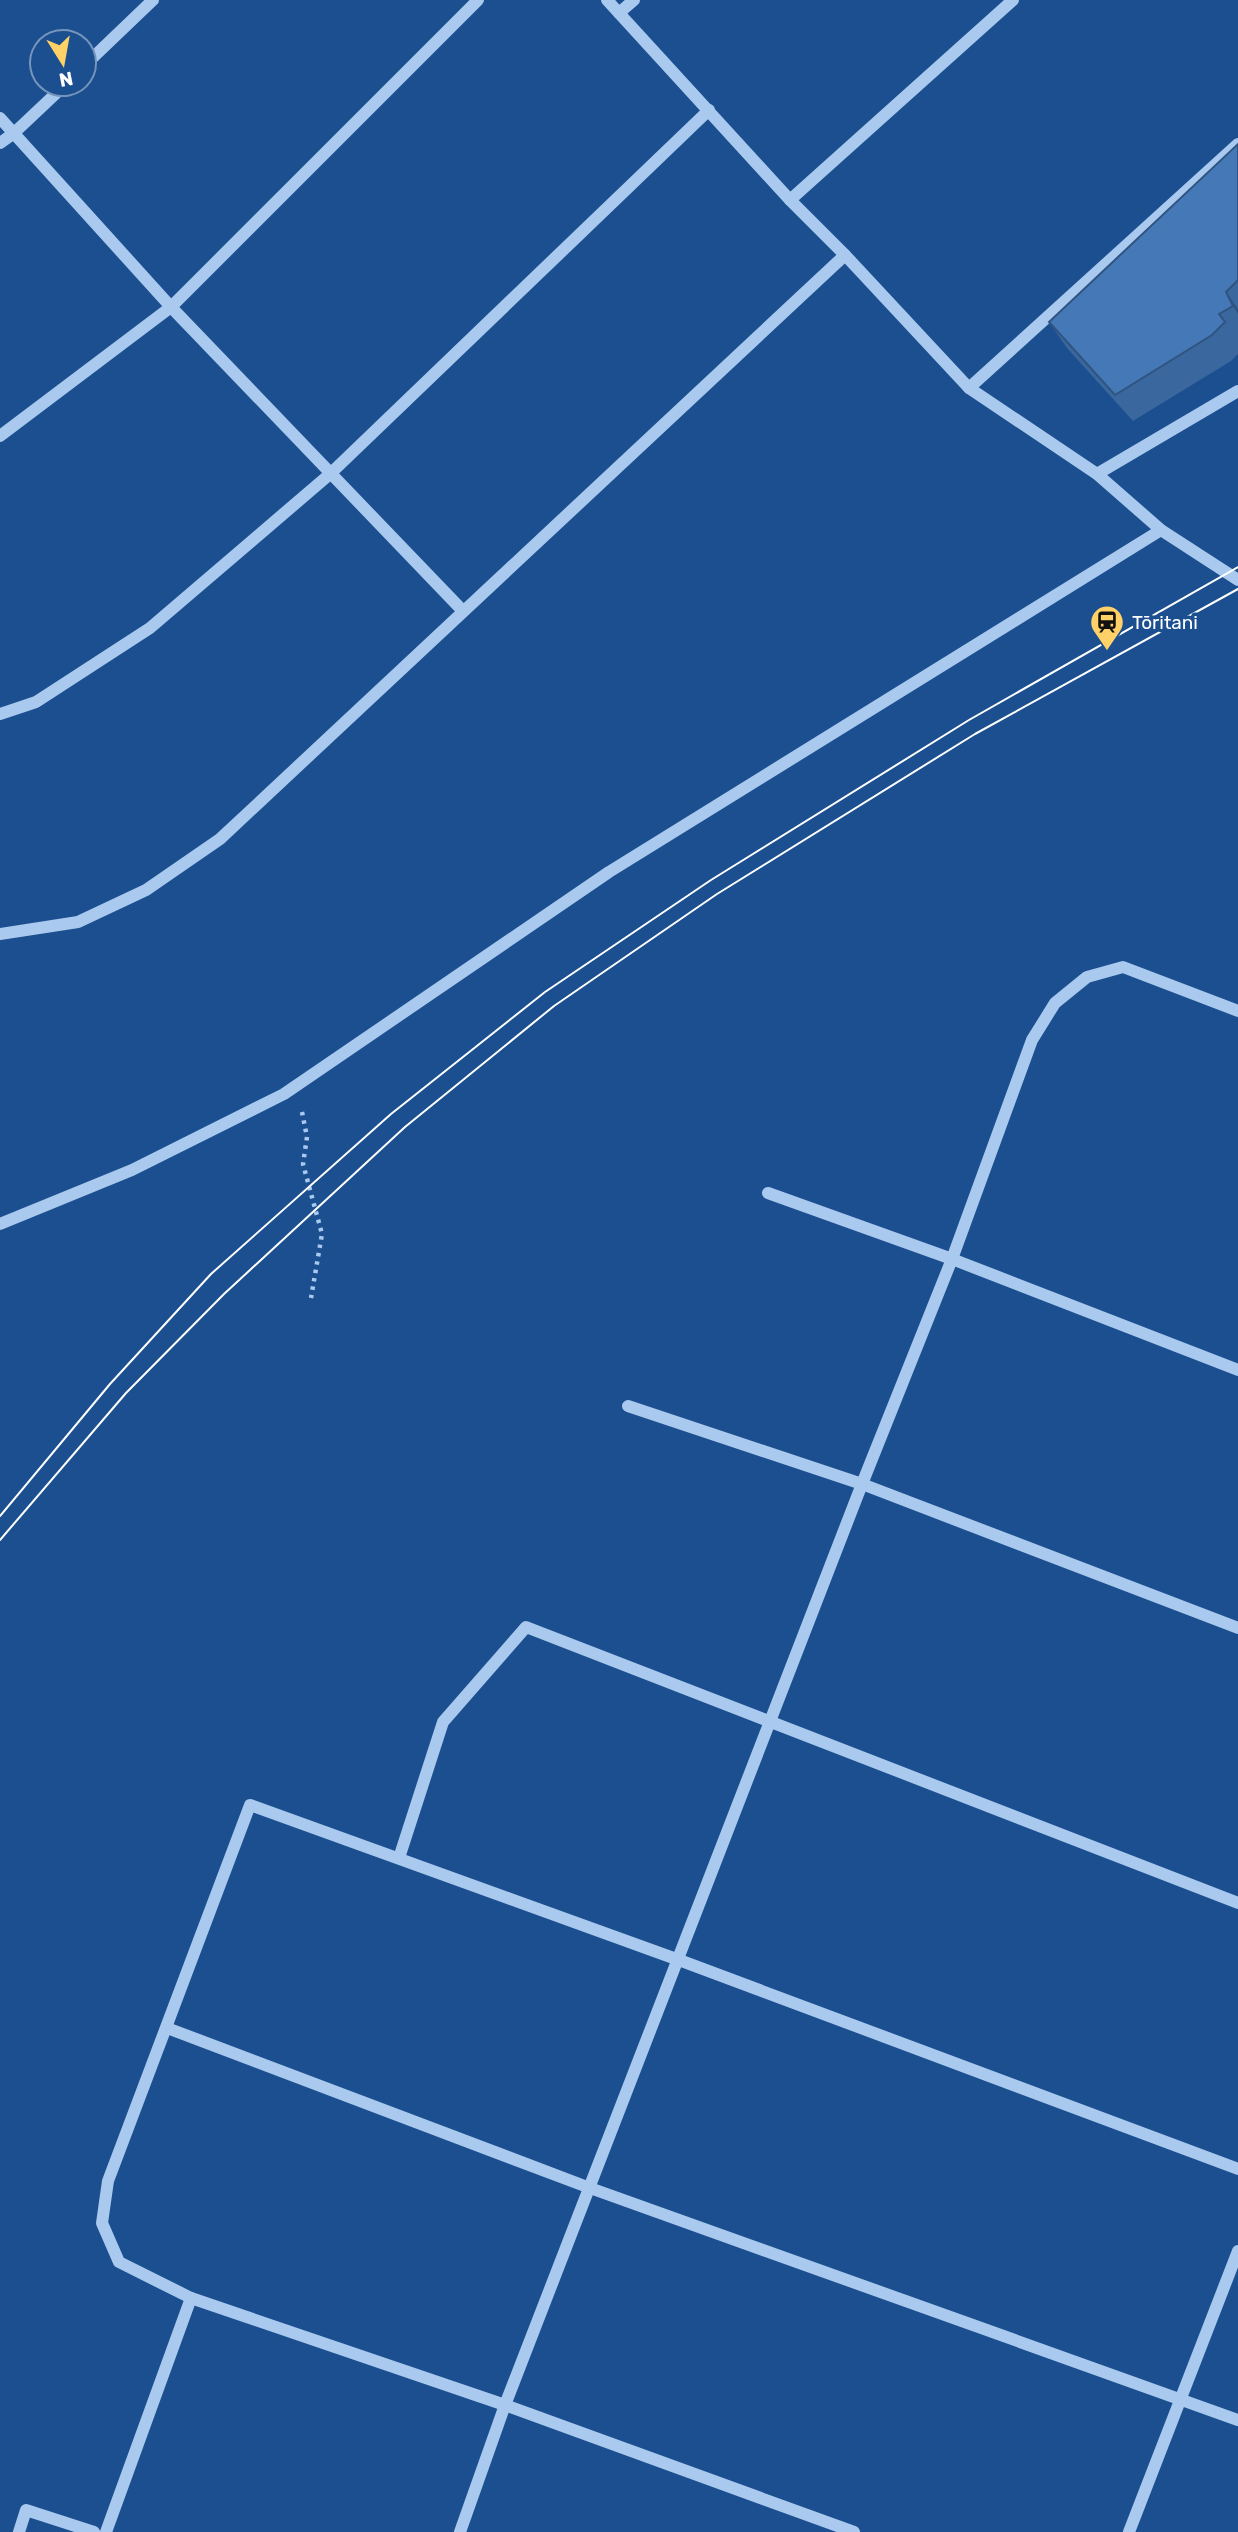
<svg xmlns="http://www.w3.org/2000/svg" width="1238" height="2532" font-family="Rubik,sans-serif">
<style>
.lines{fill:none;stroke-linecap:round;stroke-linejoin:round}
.path{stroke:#a9c9ee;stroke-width:4.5;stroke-dasharray:3.5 5;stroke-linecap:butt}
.minor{stroke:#a9c9ee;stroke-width:12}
.tram{stroke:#fff;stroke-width:2}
.wall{fill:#3a679d}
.shaded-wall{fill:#305480}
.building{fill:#4478b7;stroke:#305480;stroke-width:2}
.labels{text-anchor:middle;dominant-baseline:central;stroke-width:7;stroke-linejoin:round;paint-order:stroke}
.poi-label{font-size:19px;fill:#fff;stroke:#1b4f8f;text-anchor:start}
</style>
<rect width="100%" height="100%" fill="#1b4f8f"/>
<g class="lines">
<path class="path" d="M302 1112 307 1137 303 1164 322 1234 311 1298"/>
<g class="minor">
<path d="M607 0 790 200 845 255 969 388 1097 474 1161 530 1238 580"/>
<path d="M619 13 634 0"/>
<path d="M84 66 153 0"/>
<path d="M0 118 171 307 462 610"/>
<path d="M0 143 14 133 66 84"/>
<path d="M790 200 1013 0"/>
<path d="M969 388 1238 144"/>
<path d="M0 436 171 307 478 0"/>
<path d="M1097 474 1238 391"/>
<path d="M0 714 36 702 150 628 330 474 709 110"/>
<path d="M0 934 78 922 146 890 220 839 845 255"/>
<path d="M768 1193 952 1259 1238 1370"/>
<path d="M0 1224 132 1170 284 1094 609 872 1161 530"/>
<path d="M628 1406 862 1484 1238 1628"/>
<path d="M399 1858 443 1722 526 1627 1238 1903"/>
<path d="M167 2028 590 2188 1238 2420"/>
<path d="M19 2532 26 2510 94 2532"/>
<path d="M106 2532 191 2298"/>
<path d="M460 2532 505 2405 862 1484 952 1259 1032 1040 1055 1003 1087 977 1123 967 1238 1011"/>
<path d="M854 2532 505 2405 191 2298 119 2262 102 2223 108 2181 250 1805 679 1960 1238 2169"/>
<path d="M1129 2532 1238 2251"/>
</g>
<g class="tram">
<path d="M0 1516 110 1384 211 1274 391 1114 545 992 711 880 969 720 1238 567"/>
<path d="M0 1540 126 1393 224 1294 405 1127 554 1006 717 894 975 734 1238 589"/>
</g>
</g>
<path class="wall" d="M1238 144V354L1231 361 1133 421 1067 348 1049 322Z"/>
<path class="shaded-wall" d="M1226 292 1238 309V314L1233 306Z"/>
<path class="building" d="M1238 144V280L1226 292 1233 306 1219 314 1225 322 1212 335 1115 395 1049 322Z"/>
<defs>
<g id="station-pin" transform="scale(1.75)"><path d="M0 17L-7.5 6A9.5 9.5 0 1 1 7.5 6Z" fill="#ffd166" stroke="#1b4f8f"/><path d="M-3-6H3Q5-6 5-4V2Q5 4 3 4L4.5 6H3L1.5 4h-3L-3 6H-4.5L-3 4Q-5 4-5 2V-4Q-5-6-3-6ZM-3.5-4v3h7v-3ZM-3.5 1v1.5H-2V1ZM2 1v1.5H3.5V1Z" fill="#111"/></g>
</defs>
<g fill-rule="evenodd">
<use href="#station-pin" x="1107" y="622"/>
</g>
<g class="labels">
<g class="poi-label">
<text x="1132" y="622">Tōritani</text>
</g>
</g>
<g transform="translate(63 63) rotate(169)"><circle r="33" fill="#1b4f8f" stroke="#7695bc" stroke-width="2"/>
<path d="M0-5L12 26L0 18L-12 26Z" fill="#ffd166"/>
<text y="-10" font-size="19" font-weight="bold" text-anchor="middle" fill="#ffffff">N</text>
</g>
</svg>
